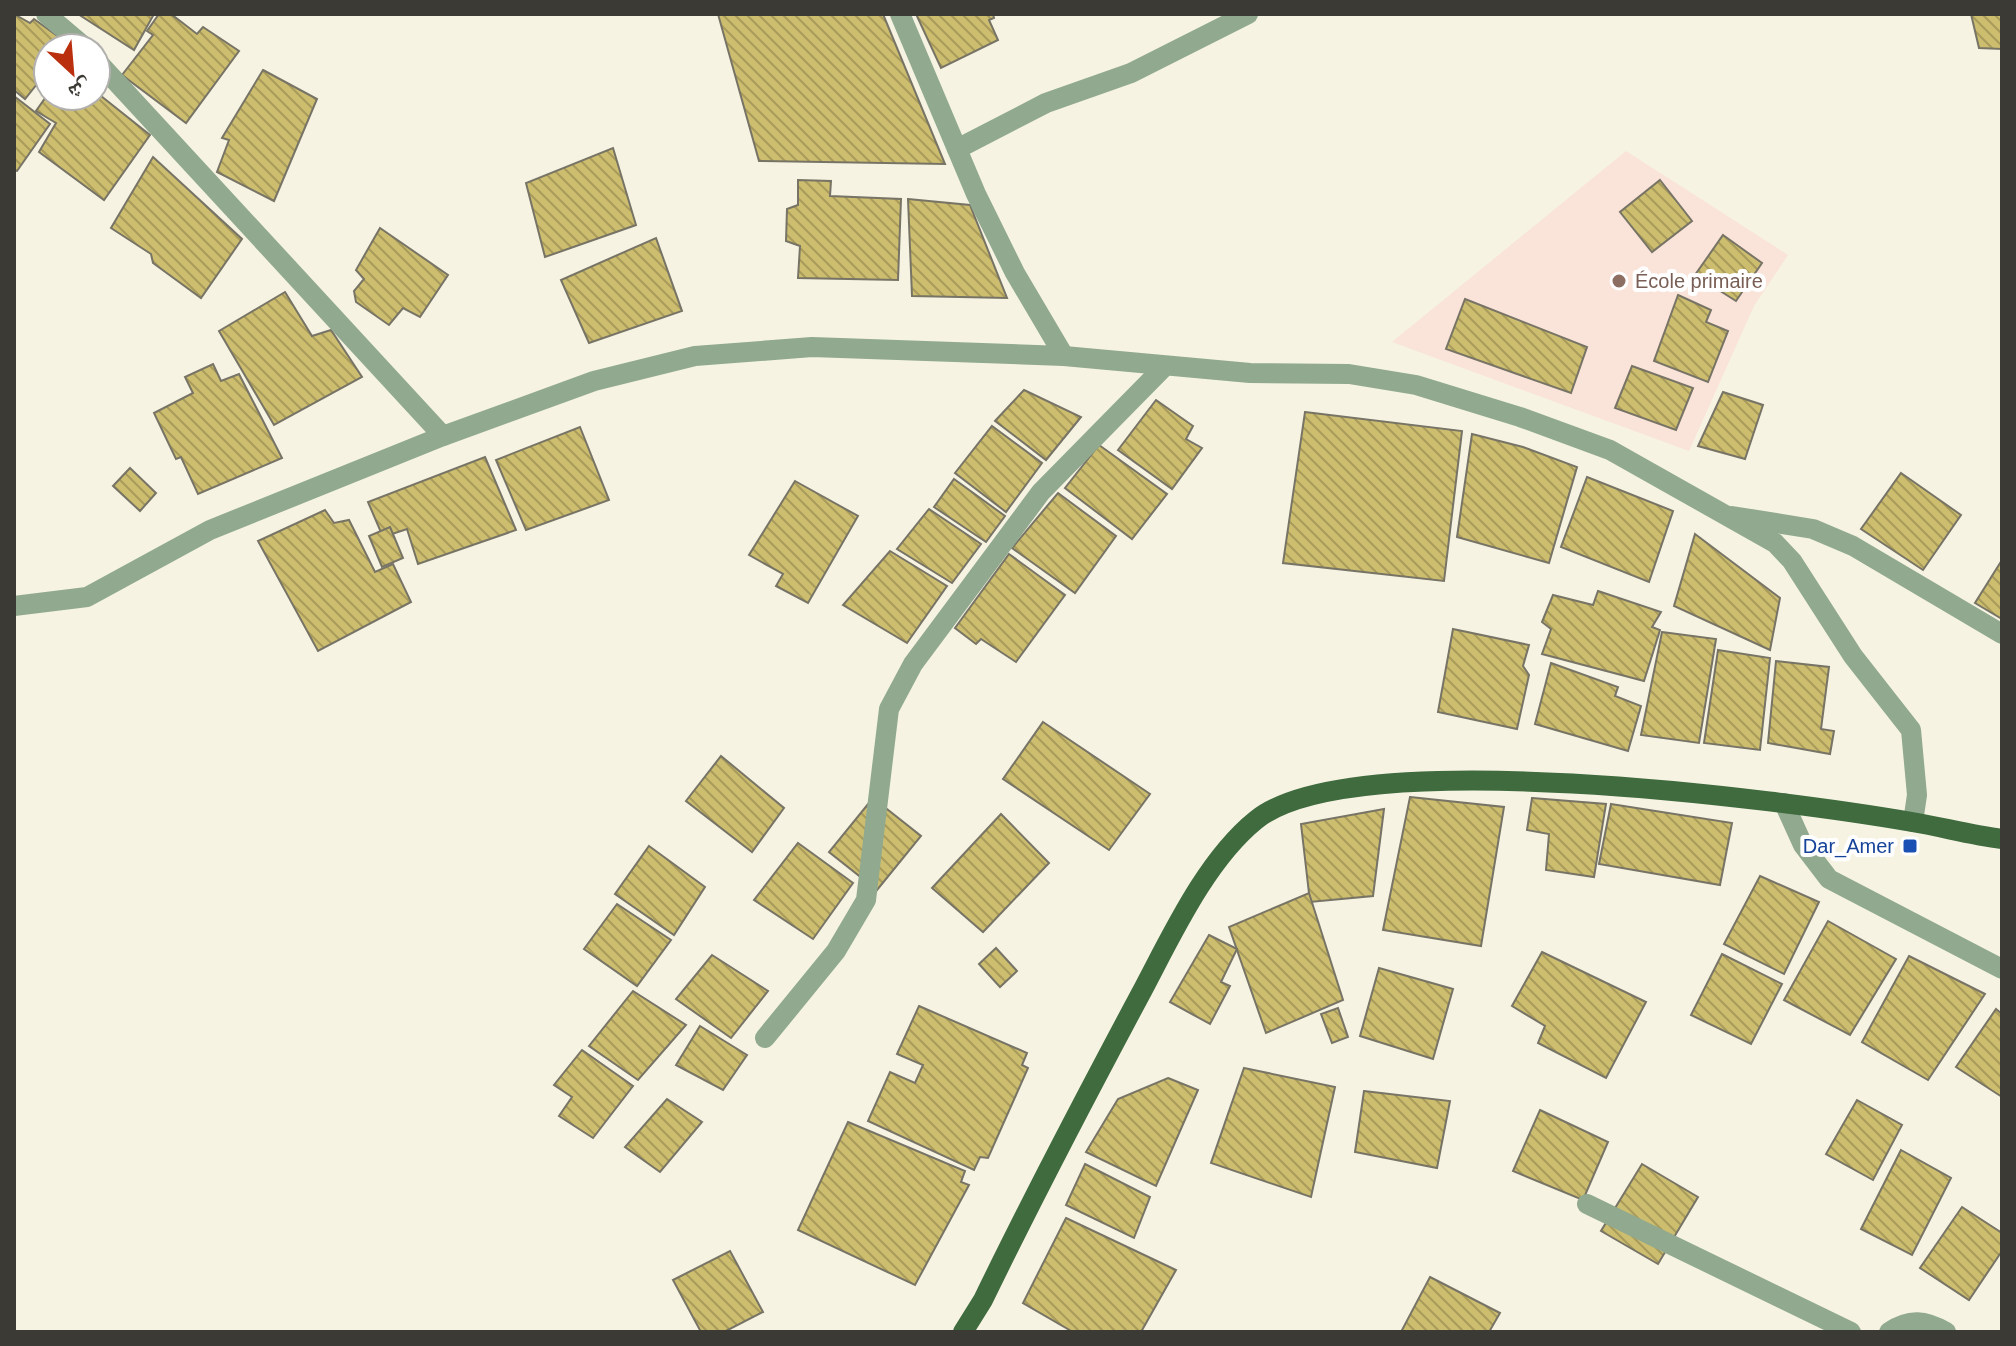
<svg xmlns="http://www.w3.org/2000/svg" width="2016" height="1346" font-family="Helvetica,'Noto Naskh Arabic',sans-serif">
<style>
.education{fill:#fae3d8}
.building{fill:url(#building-back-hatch);stroke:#777466;stroke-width:2}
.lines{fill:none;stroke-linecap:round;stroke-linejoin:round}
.minor{stroke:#90a98f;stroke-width:20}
.major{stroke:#3f6b3e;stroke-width:20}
.education-dot{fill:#8d6e63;stroke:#fff;stroke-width:3}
.transit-dot{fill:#1a4fb4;stroke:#fff;stroke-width:3}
.labels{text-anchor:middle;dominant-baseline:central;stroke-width:8;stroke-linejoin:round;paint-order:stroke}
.education-label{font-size:20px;fill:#785e54;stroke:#fff;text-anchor:start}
.transit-label{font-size:20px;fill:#164399;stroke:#fff;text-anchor:end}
</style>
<defs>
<pattern id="building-back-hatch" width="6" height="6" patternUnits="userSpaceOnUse" patternTransform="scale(2)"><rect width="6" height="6" fill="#cdbd6e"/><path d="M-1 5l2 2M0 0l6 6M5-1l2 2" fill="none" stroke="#a89b5b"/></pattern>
</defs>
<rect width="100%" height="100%" fill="#f6f3e3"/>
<path class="education" d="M1626 151 1788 255 1754 306 1689 451 1392 342Z"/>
<g class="building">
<path d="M14 14 30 23 34 19 67 43 64 48H48V84L41 79 25 99 14 90Z"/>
<path d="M78 14H154L134 50Z"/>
<path d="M159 14H171L197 34 203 27 239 51 186 123 122 75 153 35 147 31Z"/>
<path d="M718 14H883L945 164 759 161Z"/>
<path d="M916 14H993L994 18 989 20 998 40 941 68Z"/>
<path d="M1971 14H2002V49L1979 48Z"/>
<path d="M263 70 317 99 274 201 217 172 229 140 222 138Z"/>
<path d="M96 92 150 135 104 200 39 152 56 123 36 111 48 94 75 104 80 96H96Z"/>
<path d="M14 96 50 124 17 171 14 169Z"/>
<path d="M613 148 636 225 545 257 526 183Z"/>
<path d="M153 157 242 239 201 298 153 263 151 254 111 228Z"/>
<path d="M798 180 831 181 830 196 901 199 898 280 798 278 800 246 786 241 787 209 798 205Z"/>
<path d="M1660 180 1692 221 1652 252 1620 212Z"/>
<path d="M908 199 970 205 1007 298 912 296Z"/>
<path d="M380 228 448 275 420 317 403 308 389 325 356 302 354 291 364 279 356 270Z"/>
<path d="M1723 235 1762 263 1736 301 1695 275Z"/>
<path d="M656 238 682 311 589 343 561 280Z"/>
<path d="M285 292 312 336 331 330 362 377 274 425 219 331Z"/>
<path d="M1678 295 1711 310 1706 322 1728 331 1708 382 1654 361Z"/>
<path d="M1465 299 1587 347 1571 393 1446 349Z"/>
<path d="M213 364 221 381 239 374 282 458 198 494 181 457 176 459 154 413 193 393 185 377Z"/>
<path d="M1632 366 1693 388 1676 430 1615 408Z"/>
<path d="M1024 390 1081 417 1046 460 995 421Z"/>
<path d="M1723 392 1763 405 1745 459 1698 446Z"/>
<path d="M1156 400 1193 426 1186 439 1202 448 1172 489 1118 450Z"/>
<path d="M1305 412 1462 431 1444 581 1283 563Z"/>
<path d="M992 426 1042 463 1006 512 955 473Z"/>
<path d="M580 427 609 500 526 530 496 460Z"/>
<path d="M1472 434 1523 447 1577 467 1549 563 1457 537Z"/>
<path d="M1099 445 1167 494 1132 539 1065 488Z"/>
<path d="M485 457 516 530 418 564 407 529 383 537 368 502Z"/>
<path d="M130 468 156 493 140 511 113 486Z"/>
<path d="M1901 473 1961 515 1923 570 1861 529Z"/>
<path d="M1587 477 1673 511 1649 582 1561 547Z"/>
<path d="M954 479 1005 516 986 542 934 507Z"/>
<path d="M795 481 858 516 808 603 776 586 783 574 749 555Z"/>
<path d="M1058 493 1116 536 1075 593 1012 548Z"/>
<path d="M929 509 981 544 952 583 897 549Z"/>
<path d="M325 510 334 523 349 520 375 572 393 564 411 602 318 651 258 541Z"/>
<path d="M390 527 403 558 382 567 369 536Z"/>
<path d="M1695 534 1780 598 1770 650 1674 606Z"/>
<path d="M890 551 947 586 907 643 843 605Z"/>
<path d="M1009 554 1065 595 1016 662 981 639 976 644 955 628Z"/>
<path d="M2002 560V619L1975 603Z"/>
<path d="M1598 591 1661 612 1652 627 1660 630 1644 681 1542 654 1551 629 1542 622 1553 595 1593 605Z"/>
<path d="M1453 629 1529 645 1523 666 1529 675 1517 729 1438 712Z"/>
<path d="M1662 632 1716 639 1699 743 1641 735Z"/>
<path d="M1718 650 1770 658 1760 750 1704 743Z"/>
<path d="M1776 661 1829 667 1821 729 1834 731 1830 754 1768 743Z"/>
<path d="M1551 663 1618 687 1615 696 1641 706 1628 751 1535 724Z"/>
<path d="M1043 722 1150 794 1109 850 1003 779Z"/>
<path d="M721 756 784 808 752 852 686 801Z"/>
<path d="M1410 797 1504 807 1481 946 1383 930Z"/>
<path d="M873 798 921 836 877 890 829 852Z"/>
<path d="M1532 798 1606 804 1594 877 1546 870 1549 834 1527 830Z"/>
<path d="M1611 804 1732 823 1720 885 1599 864Z"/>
<path d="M1384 809 1373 896 1310 902 1301 824Z"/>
<path d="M1001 814 1049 863 983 932 932 888Z"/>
<path d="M798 843 853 883 813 939 754 900Z"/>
<path d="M649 846 705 887 674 935 615 894Z"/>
<path d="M1760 876 1819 902 1784 974 1724 944Z"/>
<path d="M1309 893 1343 1000 1266 1033 1229 927Z"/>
<path d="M617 904 671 940 637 986 584 949Z"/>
<path d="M1828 921 1896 959 1850 1035 1784 1000Z"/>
<path d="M1209 935 1237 949 1221 982 1230 986 1210 1024 1170 1002Z"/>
<path d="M996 948 1017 971 1000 987 979 964Z"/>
<path d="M1542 952 1646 1002 1606 1078 1538 1043 1545 1026 1512 1006Z"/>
<path d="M1722 954 1782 984 1751 1044 1691 1015Z"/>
<path d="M712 955 768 991 731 1038 676 999Z"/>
<path d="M1909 956 1985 994 1928 1080 1862 1042Z"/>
<path d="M1379 968 1453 989 1433 1059 1360 1036Z"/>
<path d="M633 991 686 1025 638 1080 589 1046Z"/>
<path d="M919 1006 1027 1053 1022 1065 1028 1068 988 1158 980 1157 974 1170 868 1121 890 1072 915 1083 923 1065 897 1054Z"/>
<path d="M1338 1008 1348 1037 1332 1043 1321 1014Z"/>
<path d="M1996 1009 2002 1014V1097L1956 1067Z"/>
<path d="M700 1026 747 1055 723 1090 676 1065Z"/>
<path d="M582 1050 633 1086 593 1138 559 1116 572 1097 554 1085Z"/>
<path d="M1244 1068 1335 1087 1311 1197 1211 1163Z"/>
<path d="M1168 1078 1198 1090 1156 1186 1086 1152 1118 1099Z"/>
<path d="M1364 1091 1450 1101 1437 1168 1355 1152Z"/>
<path d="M667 1099 702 1122 660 1172 625 1147Z"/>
<path d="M1857 1100 1902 1125 1873 1180 1826 1154Z"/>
<path d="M1540 1110 1608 1142 1583 1200 1513 1171Z"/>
<path d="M848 1122 965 1171 961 1182 969 1185 915 1285 798 1230Z"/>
<path d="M1901 1150 1951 1178 1912 1255 1861 1229Z"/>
<path d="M1085 1164 1150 1197 1134 1238 1066 1205Z"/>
<path d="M1642 1164 1698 1197 1658 1264 1601 1231Z"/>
<path d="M1962 1207 2002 1233V1251L1969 1300 1920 1268Z"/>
<path d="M1066 1218 1176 1270 1141 1332H1073L1023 1303Z"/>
<path d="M730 1251 763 1312 724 1332H701L673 1280Z"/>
<path d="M1430 1277 1500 1313 1489 1332H1401Z"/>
</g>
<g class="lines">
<g class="minor">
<path d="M46 14 86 48"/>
<path d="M900 14 976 194 1015 273 1064 356"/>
<path d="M96 60 443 436"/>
<path d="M957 149 1046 103 1131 73 1248 14"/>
<path d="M1732 516 1813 529 1853 546 2002 634"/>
<path d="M14 606 87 597 210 530 443 436 594 381 695 356 812 347 1064 356 1250 373 1349 374 1416 385 1520 417 1610 450 1775 543 1792 561 1853 656 1911 730 1917 795 1913 822"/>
<path d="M1784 803 1803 845 1829 879 2002 969"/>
<path d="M765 1038 836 951 866 900 889 709 913 664 1041 492 1165 366"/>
<path d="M1587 1204 1851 1332"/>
<path d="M1889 1332C1910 1318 1925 1320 1946 1332"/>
</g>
<path class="major" d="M963 1332 983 1300C1033 1197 1086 1096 1140 995 1170 939 1205 861 1256 820 1352 742 1784 800 1912 822 1942 827 1971 835 2002 839"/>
</g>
<circle class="education-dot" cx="1619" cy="281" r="8"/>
<rect class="transit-dot" x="1902" y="838" width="16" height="16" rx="4"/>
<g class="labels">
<g class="education-label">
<text x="1635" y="281">École primaire</text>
</g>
<g class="transit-label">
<text x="1894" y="846">Dar_Amer</text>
</g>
</g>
<rect width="2016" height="1346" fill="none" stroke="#3b3a34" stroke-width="32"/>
<g transform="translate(72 72) rotate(154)"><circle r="38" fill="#ffffff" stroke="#b1b0ae" stroke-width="2"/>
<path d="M0-6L14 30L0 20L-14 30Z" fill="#ba2f0d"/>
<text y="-12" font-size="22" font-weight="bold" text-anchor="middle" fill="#3b3a34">ش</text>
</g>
</svg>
